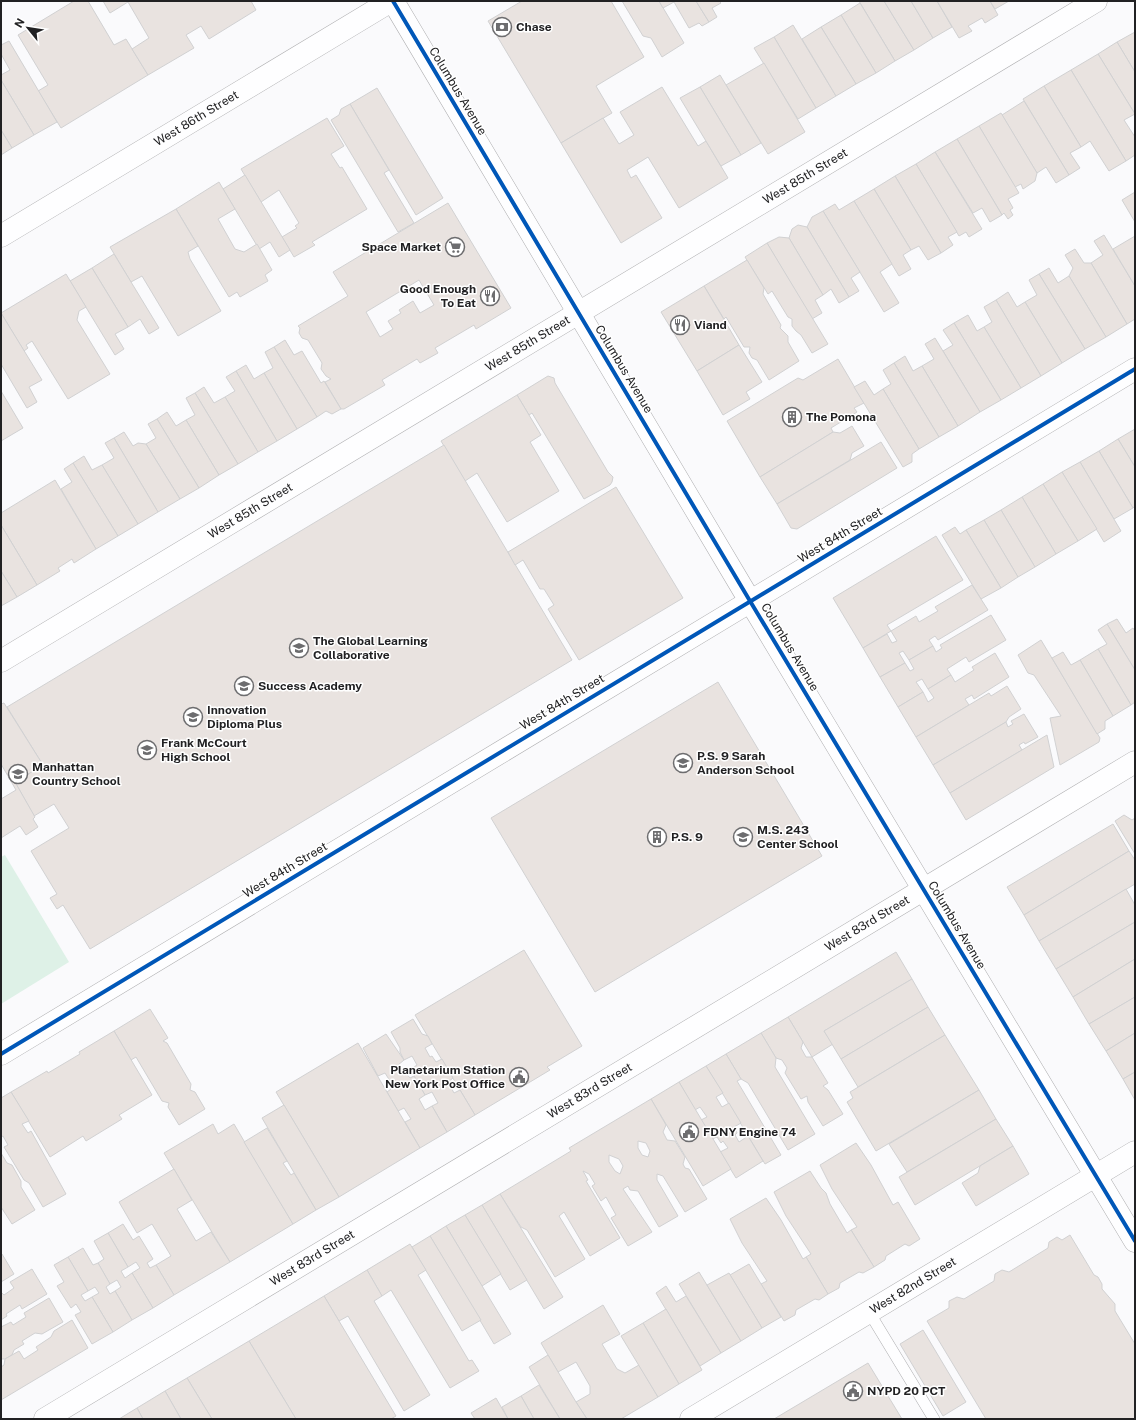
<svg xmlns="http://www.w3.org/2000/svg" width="1136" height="1420" font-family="'Public Sans',sans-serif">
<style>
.green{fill:#def1e7}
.building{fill:#e9e3e0;stroke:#d1d1d2;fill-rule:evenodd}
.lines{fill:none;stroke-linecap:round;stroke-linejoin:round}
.lane-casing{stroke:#afafb1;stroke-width:12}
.street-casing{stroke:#afafb1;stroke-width:23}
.secondary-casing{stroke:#afafb1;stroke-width:23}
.primary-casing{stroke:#afafb1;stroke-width:23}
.lane{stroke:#fefeff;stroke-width:11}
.street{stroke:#fefeff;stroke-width:22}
.secondary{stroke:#fefeff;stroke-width:22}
.primary{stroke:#fefeff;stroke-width:22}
.cycleway-casing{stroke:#fff;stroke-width:6}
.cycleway{stroke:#0057b8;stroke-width:4}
.labels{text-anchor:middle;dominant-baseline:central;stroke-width:3;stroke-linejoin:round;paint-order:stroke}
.poi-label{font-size:12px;font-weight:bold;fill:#212123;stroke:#fff;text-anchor:start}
.street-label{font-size:12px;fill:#212123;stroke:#fff}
</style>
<rect width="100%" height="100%" fill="#fafafc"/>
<path class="green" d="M5 855 69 962 1 1004V857Z"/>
<g class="building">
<path d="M74 1H88L114 45 126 39 148 75 61 128 38 91 48 85 18 35Z"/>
<path d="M103 1H251L256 10 209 39 201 26 186 35 194 48 148 75 132 49 149 38 128 2 110 13Z"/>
<path d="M522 1H611L644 57 596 86 612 113 561 143 488 21Z"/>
<path d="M622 1H659L684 43 662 57 651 38 643 36Z"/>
<path d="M659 1H696L709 22 702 26 699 23 689 28 674 2 663 8Z"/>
<path d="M696 1H719L721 3 712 8 717 17 709 22Z"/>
<path d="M859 1H884L914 50 895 61Z"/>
<path d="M884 1H911L933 38 914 50Z"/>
<path d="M911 1H937L952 27 933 38Z"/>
<path d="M937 1H990L998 15 985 23 982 18 968 26 972 31 959 38Z"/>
<path d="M990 1H1009L995 9Z"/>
<path d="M860 3 895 61 876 73 841 15Z"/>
<path d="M841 15 876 73 856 84 821 27Z"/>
<path d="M793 25 836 96 816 108 774 37Z"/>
<path d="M821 27 856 84 836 96 802 39Z"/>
<path d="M1135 32V72L1117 42Z"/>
<path d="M774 37 816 108 798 119 754 48Z"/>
<path d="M9 41 57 122 34 135 1 80V75L10 70 1 54V45Z"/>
<path d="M1117 42 1135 72V114L1098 54Z"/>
<path d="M1098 54 1135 114 1124 120 1135 137V155L1126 161 1071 70Z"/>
<path d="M764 63 805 132 768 154 726 85Z"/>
<path d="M1071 70 1126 161 1109 171 1090 141 1081 147 1044 86Z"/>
<path d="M720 75 761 143 741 155 700 87Z"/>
<path d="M1 80 34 135 12 148 1 130Z"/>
<path d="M1044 86 1081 147 1070 153 1080 168 1069 175 1023 99Z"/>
<path d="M662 87 698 146 706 141 728 178 679 208 648 157 627 170 631 178 636 175 662 218 621 243 561 143 603 118 619 144 634 135 620 112Z"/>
<path d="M700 87 741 155 721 166 680 98Z"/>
<path d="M377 88 443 198 416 215 350 104Z"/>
<path d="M1024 101 1069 175 1056 183 1046 167 1037 173 1002 115Z"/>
<path d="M350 104 389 170 384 173 414 223 398 232 331 120 339 115 341 109Z"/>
<path d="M1001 113 1037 173 1035 181 1023 189 1021 184 1015 187 979 126Z"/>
<path d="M327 118 344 146 331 154 340 168 342 167 367 209 312 242 315 245 294 257 282 237 297 228 295 226 299 223 279 190 261 202 241 169Z"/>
<path d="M979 126 1019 193 1008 199 1013 208 1010 210 1013 215 1008 219 1004 213 1002 215 957 139Z"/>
<path d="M1 130 12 148 1 155Z"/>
<path d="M957 139 1002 215 990 222 982 208 973 213 935 152Z"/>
<path d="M935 152 982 229 969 237 966 232 959 236 916 164Z"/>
<path d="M916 164 957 232 948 237 953 245 941 253 895 176Z"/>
<path d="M245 175 290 250 279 257 270 242 259 249 223 189Z"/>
<path d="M895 176 941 253 928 260 919 246 911 250 874 189Z"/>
<path d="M219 182 235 209 218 219 235 249 244 252 257 244 272 270 265 275 268 281 240 297 237 292 229 297 176 209Z"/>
<path d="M874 189 911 250 903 255 911 269 899 276 854 201Z"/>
<path d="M1135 192V222L1122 200Z"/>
<path d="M854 201 892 264 880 272 899 303 884 312 823 211 835 204 839 210Z"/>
<path d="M448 203 511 308 476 329 474 325 435 348 438 353 420 363 417 359 382 380 385 385 344 409H341L325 382 331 379 326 376 321 369 322 363 308 340 302 338 299 333 300 328 298 326 348 296 333 272ZM419 280 434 305 420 313 413 301 399 310 401 313 388 321 393 329 380 337 366 312Z"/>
<path d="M176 209 198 246 188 252 190 259 221 311 178 336 142 276 131 282 110 247Z"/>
<path d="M823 211 860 272 851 278 859 291 849 297 807 227 812 217Z"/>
<path d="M798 225 807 227 849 297 839 303 831 289 823 295 789 238 792 229Z"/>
<path d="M1104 235 1135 286V319L1127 324 1091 263 1103 255 1094 241Z"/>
<path d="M1135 236V286L1113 249Z"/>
<path d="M779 237 789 238 823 295 815 300 822 313 812 319 767 243Z"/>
<path d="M767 243 828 344 812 353 801 335 796 331 792 326V319L788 317 772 291 768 294 745 257Z"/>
<path d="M1075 249 1084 263H1091L1127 324 1106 337 1069 276 1073 268 1065 255Z"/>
<path d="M114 254 159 328 149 334 140 319 128 327 92 268Z"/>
<path d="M747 260 764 288 763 294 781 325 780 328 788 336V342L799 361 769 380 757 360 752 358 749 353 750 347H744L726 317 724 319 704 286Z"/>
<path d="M92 268 128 327 115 334 124 349 115 355 70 281Z"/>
<path d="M1049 268 1058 283 1069 276 1106 337 1085 349 1039 274Z"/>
<path d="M66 274 86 307 79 311 77 320 110 374 68 399 32 341 26 345 28 348 24 351 1 313Z"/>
<path d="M1039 274 1085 349 1062 363 1025 302 1037 295 1029 280Z"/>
<path d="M704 286 739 345 697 371 661 312Z"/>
<path d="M1008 292 1017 307 1025 302 1062 363 1041 376 996 300Z"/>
<path d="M996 300 1041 376 1021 388 984 327 992 322 984 307Z"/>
<path d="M1 313 42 380 29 387 37 402 27 408 1 364Z"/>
<path d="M968 315 977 331 984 327 1021 388 1001 400 954 323Z"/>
<path d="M954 323 1001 400 980 412 943 351 953 345 943 330Z"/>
<path d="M935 338 980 412 958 426 922 366 934 359 925 344Z"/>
<path d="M285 340 294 355 302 351 321 383 324 381 341 409 332 414 326 411 317 417 274 347Z"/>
<path d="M739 345 762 382 746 392 750 399 723 415 697 371Z"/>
<path d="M274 347 317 417 297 429 264 373 273 368 265 352Z"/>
<path d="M905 356 913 371 922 366 958 426 939 437 894 363Z"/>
<path d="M838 359 864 403 854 408 857 412 831 428 833 432 760 477 727 421 798 378 803 380Z"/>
<path d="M894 363 939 437 919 449 883 389 891 384 883 370Z"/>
<path d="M246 365 254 379 264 373 297 429 277 441 236 371Z"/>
<path d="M236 371 277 441 258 452 225 397 235 391 226 377Z"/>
<path d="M548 376 554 378 555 383 608 472 613 477 612 482 610 485 584 499 532 413 529 415 517 395Z"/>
<path d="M865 381 874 395 883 389 919 449 912 454V462L903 467 854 387Z"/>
<path d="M204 387 214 403 225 397 258 452 238 464 195 393Z"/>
<path d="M1 391 23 428 1 441Z"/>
<path d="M195 393 238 464 219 475 186 420 195 415 186 398Z"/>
<path d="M517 395 541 435 530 442 559 491 507 522 477 473 465 481 441 441Z"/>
<path d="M167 412 176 426 186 420 219 475 199 488 157 419Z"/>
<path d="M157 419 199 488 180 499 146 444 156 438 148 424Z"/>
<path d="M852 426 864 446 852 453 850 460 777 504 760 477 833 432 840 433Z"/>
<path d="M1135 429V467L1118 439Z"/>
<path d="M124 432 133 446 138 443 146 444 180 499 158 512 114 438Z"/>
<path d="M114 438 158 512 138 524 102 465 114 458 105 443Z"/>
<path d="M1118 439 1135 467V506L1133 508 1099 451Z"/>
<path d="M881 442 897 468 797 529 791 528 777 504Z"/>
<path d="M444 445 572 660 90 949 63 905 57 909 50 898 57 894 31 851 69 828 54 804 34 816 15 782 43 765 7 707Z"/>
<path d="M1099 451 1133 508 1114 519 1080 462Z"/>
<path d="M84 456 92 470 102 465 138 524 118 536 73 463Z"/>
<path d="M1080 462 1121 531 1104 542 1062 472Z"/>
<path d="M73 463 118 536 96 549 61 489 72 482 64 469Z"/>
<path d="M1062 472 1097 529 1078 541 1043 484Z"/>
<path d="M55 480 96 549 74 563 72 559 58 568 60 571 37 585 1 525V513Z"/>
<path d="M1043 484 1078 541 1056 554 1022 497Z"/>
<path d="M616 487 683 598 579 660 548 609 554 605 544 589H540L523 560 515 565 508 552Z"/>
<path d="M1022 497 1056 554 1035 567 1001 510Z"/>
<path d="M1001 510 1035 567 1018 577 984 520Z"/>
<path d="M984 520 1018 577 1001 588 966 530Z"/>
<path d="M1 525 37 585 17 597 1 571Z"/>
<path d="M955 527 960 534 966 530 1001 588 981 599 942 535Z"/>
<path d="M936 536 963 580 887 625 891 631 863 648 833 598Z"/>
<path d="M1 571 17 597 1 606Z"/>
<path d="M972 585 988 610 938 640 935 636 929 640 933 646 909 660 903 651 899 653 905 663 880 677 863 648 887 634 892 643 897 641 891 631 916 616 919 622 938 611 935 607Z"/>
<path d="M991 615 1006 640 969 662 966 657 947 669 951 675 928 689 922 679 916 682 923 692 898 707 880 677 905 663 910 671 914 669 909 660 933 646 936 652 942 648 940 645Z"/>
<path d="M1117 619 1126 633 1133 628 1135 631V670L1107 624Z"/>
<path d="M1107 624 1135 670V702L1131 705 1098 649 1107 644 1098 630Z"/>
<path d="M1041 640 1100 738 1099 742 1060 765 1050 718 1061 716 1034 675 1028 673 1018 655Z"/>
<path d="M1098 649 1131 705 1113 716 1080 660Z"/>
<path d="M1063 652 1071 665 1080 660 1113 716 1105 721V729L1097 734 1052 658Z"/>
<path d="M995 653 1009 677 974 699 972 695 965 699 969 705 916 737 898 707 923 692 928 702 934 698 928 689 951 675 955 682 974 670 972 667Z"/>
<path d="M718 682 822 856 595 992 491 818Z"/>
<path d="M1007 686 1021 709 1009 717 1006 722 933 765 916 737 989 693 991 696Z"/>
<path d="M4 703 43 765 15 782 35 817 33 819 38 827 26 835 20 826 1 838V799L16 790 1 764V704Z"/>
<path d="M1024 714 1038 737 1025 744 1024 742 1019 745 1022 750 950 793 933 765 1006 722 1008 727 1013 724 1011 721Z"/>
<path d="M1047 735 1054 767 966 820 950 793Z"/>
<path d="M1124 815 1132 820 1135 818V854L1115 821Z"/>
<path d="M1113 824 1129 851 1024 915 1007 887Z"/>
<path d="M1129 851 1135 860V884L1039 941 1024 915Z"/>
<path d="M1126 889 1135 905V922L1056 969 1039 941Z"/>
<path d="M1135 922V959L1073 997 1056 969Z"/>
<path d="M524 950 582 1046 547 1067 550 1070 475 1115 415 1015Z"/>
<path d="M896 952 912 979 824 1031 833 1044 812 1057 788 1017Z"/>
<path d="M1135 959V997L1089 1024 1073 997Z"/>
<path d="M912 979 928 1007 841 1059 824 1031Z"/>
<path d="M1135 997V1033L1106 1051 1089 1024Z"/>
<path d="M928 1007 945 1035 858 1087 841 1059Z"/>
<path d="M150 1009 168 1038 163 1041 167 1043 191 1084 190 1090 195 1092 205 1109 179 1125 168 1107 169 1103 162 1101 136 1057 131 1060 114 1031Z"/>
<path d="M788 1017 803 1042 801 1048 806 1057H812L828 1083 823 1086 828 1090 843 1114 823 1126 808 1102 807 1096 801 1099 785 1073 787 1068 782 1060 776 1058 761 1033Z"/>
<path d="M413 1019 422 1034 428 1036 432 1044 425 1048 430 1057 432 1056 436 1062 442 1059 453 1078 448 1082 454 1093 460 1090 475 1115 447 1132 432 1106 438 1103 432 1092 425 1095 414 1076 418 1073 414 1067 417 1065 412 1056 404 1060 400 1052V1048L391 1032Z"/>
<path d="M114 1031 152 1095 119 1115 122 1119 86 1141 83 1136 50 1157 11 1092 47 1071 48 1073 80 1054 79 1052Z"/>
<path d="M761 1033 776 1058 775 1067 815 1134 788 1150 748 1083 741 1079 726 1054Z"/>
<path d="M1135 1033V1072L1123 1079 1106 1051Z"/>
<path d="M386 1034 404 1060 398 1065 403 1073 405 1072 410 1078 414 1076 425 1095 419 1099 425 1110 432 1106 447 1132 420 1148 405 1122 411 1119 404 1108 398 1111 387 1092 391 1089 387 1082 390 1081 385 1073 378 1076 363 1048Z"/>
<path d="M945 1035 979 1090 876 1151 847 1102 853 1098 850 1092Z"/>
<path d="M358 1043 420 1148 339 1197 276 1092Z"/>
<path d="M726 1054 741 1079 737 1081 781 1155 765 1164 706 1066Z"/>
<path d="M706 1066 723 1093 716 1097 722 1107 729 1103 741 1123 734 1127 737 1133 735 1135 739 1142 748 1136 763 1161 736 1178 720 1152 728 1148 723 1141 721 1143 717 1137 712 1139 701 1120 707 1117 700 1107 695 1110 679 1082Z"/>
<path d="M1135 1072V1100L1123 1079Z"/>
<path d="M679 1082 731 1169 703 1186 651 1099Z"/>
<path d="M979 1090 996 1119 907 1172 889 1144Z"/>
<path d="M11 1092 29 1121 22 1124 28 1133 31 1131 66 1194 43 1207 29 1183 24 1180 4 1147 8 1145 3 1136 1 1137V1098Z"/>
<path d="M651 1099 666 1125 663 1132 667 1140 675 1141 685 1157 683 1164 685 1168 689 1169 707 1199 685 1212 663 1176 657 1174V1180L678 1216 659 1227 638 1191 630 1190 628 1186 623 1189 652 1232 628 1246 611 1218 616 1215 606 1197 601 1201 592 1186 595 1184 589 1174 583 1171 588 1180 586 1181 620 1238 590 1256 564 1212 559 1216 585 1259 555 1277 527 1230 521 1227 500 1194 571 1151 569 1148ZM638 1141 646 1143 650 1151 648 1157 642 1155 638 1148ZM609 1155 619 1159 623 1166 620 1174 615 1171 609 1162Z"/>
<path d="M284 1105 339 1197 316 1210 262 1118Z"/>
<path d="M996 1119 1013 1146 915 1205 899 1177Z"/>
<path d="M213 1124 218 1134 234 1124 293 1224 230 1262 164 1153Z"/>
<path d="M267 1128 287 1161 283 1163 291 1175 294 1173 316 1210 293 1224 244 1142Z"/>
<path d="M856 1143 871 1165 893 1205 898 1202 920 1239 909 1246 905 1244 886 1256 885 1260 874 1267 851 1230 857 1227 832 1189 820 1165Z"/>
<path d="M1013 1146 1029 1174 976 1206 962 1183 978 1173 980 1166Z"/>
<path d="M1 1153 7 1163 12 1165 21 1181V1187L35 1210 12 1224 1 1207Z"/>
<path d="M174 1169 192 1200 177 1209 196 1241 211 1232 230 1262 174 1295 156 1265 171 1256 152 1224 137 1233 119 1202Z"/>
<path d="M810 1171 821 1188 826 1193 830 1204 847 1233 851 1230 874 1267 863 1273 859 1272 840 1283 839 1288 828 1294 806 1257 811 1254 786 1216 774 1192Z"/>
<path d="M500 1194 563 1297 544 1309 482 1205Z"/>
<path d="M766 1198 781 1220 803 1259 806 1257 828 1294 819 1300 815 1299 796 1310 795 1315 784 1321 761 1284 767 1281 742 1243 730 1219Z"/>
<path d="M482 1205 527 1280 510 1290 465 1215Z"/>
<path d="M465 1215 501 1274 482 1286 446 1226Z"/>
<path d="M123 1224 133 1240 139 1236 153 1259 147 1263 150 1268 156 1265 174 1295 153 1308 132 1273 140 1268 136 1262 128 1267 108 1233Z"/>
<path d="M446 1226 511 1334 494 1344 430 1236Z"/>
<path d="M108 1233 128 1267 121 1271 125 1278 132 1273 153 1308 132 1320 115 1291 121 1287 117 1280 110 1284 98 1263 104 1259 94 1241Z"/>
<path d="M1070 1235 1094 1275 1098 1277 1102 1284V1289L1115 1304V1311L1135 1344V1419H986L927 1321 949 1308V1301L957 1297 964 1299 994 1281 995 1274 1002 1270 1009 1272 1048 1248 1049 1242 1057 1237 1062 1240Z"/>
<path d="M430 1236 481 1320 462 1331 412 1247Z"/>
<path d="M410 1244 426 1270 418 1275 469 1361 472 1360 479 1371 450 1388 391 1290 382 1296 367 1270Z"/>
<path d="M83 1248 93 1265 98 1263 110 1284 106 1287 110 1294 115 1291 132 1320 113 1332 92 1297 99 1293 95 1287 88 1291 68 1257Z"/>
<path d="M2 1254 14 1274 1 1282V1255Z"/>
<path d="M68 1257 88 1291 81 1295 85 1301 92 1297 113 1332 92 1344 75 1315 81 1312 76 1304 71 1308 57 1286 64 1282 54 1265Z"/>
<path d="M749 1264 781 1317 762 1328 730 1275Z"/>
<path d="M32 1269 47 1294 22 1309 20 1305 6 1314 7 1316 1 1320V1292L4 1295 14 1288 10 1282Z"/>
<path d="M367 1270 382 1296 374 1301 430 1395 404 1411 348 1316 339 1321 324 1296Z"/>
<path d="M699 1272 741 1341 721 1353 679 1284Z"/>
<path d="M729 1273 762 1328 741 1341 707 1285Z"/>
<path d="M666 1286 676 1302 686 1296 721 1353 700 1366 656 1293Z"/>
<path d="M324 1296 396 1416 391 1419H296L249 1341Z"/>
<path d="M49 1298 63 1322 42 1334 35 1333 22 1341 24 1344 14 1350 12 1355 5 1359H1V1327L11 1322 13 1325 26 1317 24 1313Z"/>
<path d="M603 1305 620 1334 602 1344 617 1369 625 1373 639 1365 658 1397 621 1419H587L576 1402 590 1394V1386L576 1362 558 1372 541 1343Z"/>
<path d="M666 1309 702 1370 679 1384 643 1323Z"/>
<path d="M72 1320 88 1348 1 1400V1367L4 1365 5 1359 19 1351 24 1359 38 1350 36 1347 51 1337 54 1331Z"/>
<path d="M643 1323 679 1384 658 1397 621 1336Z"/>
<path d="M923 1330 966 1402 943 1416 900 1344Z"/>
<path d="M249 1341 296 1419H212L187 1378Z"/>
<path d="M548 1355 576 1402 587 1419H560L529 1367Z"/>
<path d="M868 1363 902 1419H774Z"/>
<path d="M187 1378 212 1419H181L165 1391Z"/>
<path d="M539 1385 560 1419H534L521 1396Z"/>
<path d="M165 1391 181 1419H143L137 1408Z"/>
<path d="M521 1396 534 1419H508L502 1407Z"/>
<path d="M496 1398 508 1419H475L471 1413Z"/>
<path d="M137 1408 143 1419H119Z"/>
</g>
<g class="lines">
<g class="lane-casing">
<path id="lane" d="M869 1312 934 1419"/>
</g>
<g class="street-casing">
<g id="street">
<path id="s1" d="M1 661 1096 1"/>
<path d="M1 1054 1135 369"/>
<path id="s2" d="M45 1419 1135 762"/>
<path id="s3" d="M691 1419 1135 1152"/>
</g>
</g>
<g class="secondary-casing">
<g id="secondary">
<path id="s4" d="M1 236 391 1"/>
</g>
</g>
<g class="primary-casing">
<path id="primary" d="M393 1 750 601 1135 1241"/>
</g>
<use href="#lane" class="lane"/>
<use href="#street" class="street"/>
<use href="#secondary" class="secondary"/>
<use href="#primary" class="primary"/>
<g class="cycleway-casing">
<g id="cycleway">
<path d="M393 1 750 601 1135 1241"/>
<path d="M1 1054 1135 369"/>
</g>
</g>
<use href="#cycleway" class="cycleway"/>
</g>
<defs>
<g id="bank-ring" transform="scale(1)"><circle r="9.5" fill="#fff" stroke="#6d6d6f" stroke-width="1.5"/><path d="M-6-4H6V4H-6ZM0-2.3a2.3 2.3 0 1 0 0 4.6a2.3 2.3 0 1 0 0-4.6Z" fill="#6d6d6f"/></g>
<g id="supermarket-ring" transform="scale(1)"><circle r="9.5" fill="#fff" stroke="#6d6d6f" stroke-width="1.5"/><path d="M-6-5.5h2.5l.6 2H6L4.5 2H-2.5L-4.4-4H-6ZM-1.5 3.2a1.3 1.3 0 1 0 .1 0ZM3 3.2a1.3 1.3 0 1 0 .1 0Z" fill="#6d6d6f"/></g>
<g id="restaurant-ring" transform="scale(1)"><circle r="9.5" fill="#fff" stroke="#6d6d6f" stroke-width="1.5"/><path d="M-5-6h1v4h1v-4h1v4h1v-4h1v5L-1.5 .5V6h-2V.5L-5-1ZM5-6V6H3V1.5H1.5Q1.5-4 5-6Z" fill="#6d6d6f"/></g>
<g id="building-ring" transform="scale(1)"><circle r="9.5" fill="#fff" stroke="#6d6d6f" stroke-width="1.5"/><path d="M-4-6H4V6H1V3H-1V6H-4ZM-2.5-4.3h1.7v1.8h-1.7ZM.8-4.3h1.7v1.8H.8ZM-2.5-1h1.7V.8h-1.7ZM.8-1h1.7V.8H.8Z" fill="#6d6d6f"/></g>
<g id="school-ring" transform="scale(1)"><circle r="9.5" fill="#fff" stroke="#6d6d6f" stroke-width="1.5"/><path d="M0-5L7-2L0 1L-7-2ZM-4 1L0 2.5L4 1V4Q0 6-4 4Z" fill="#6d6d6f"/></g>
<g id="civic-ring" transform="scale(1)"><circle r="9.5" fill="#fff" stroke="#6d6d6f" stroke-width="1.5"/><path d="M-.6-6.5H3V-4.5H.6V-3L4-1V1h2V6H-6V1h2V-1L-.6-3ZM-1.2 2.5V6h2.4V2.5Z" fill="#6d6d6f"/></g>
</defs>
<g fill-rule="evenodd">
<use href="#bank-ring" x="502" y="27"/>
<use href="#supermarket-ring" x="455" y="247"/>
<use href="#restaurant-ring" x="490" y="296"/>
<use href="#restaurant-ring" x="680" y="325"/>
<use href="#building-ring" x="792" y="417"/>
<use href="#school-ring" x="299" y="648"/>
<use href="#school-ring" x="244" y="686"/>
<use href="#school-ring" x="193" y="717"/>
<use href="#school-ring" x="147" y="750"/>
<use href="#school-ring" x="683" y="763"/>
<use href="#school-ring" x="18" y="774"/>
<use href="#building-ring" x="657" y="837"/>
<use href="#school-ring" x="743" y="837"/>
<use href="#civic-ring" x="519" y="1077"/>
<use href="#civic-ring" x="689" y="1132"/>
<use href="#civic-ring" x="853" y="1391"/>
</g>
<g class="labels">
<g class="poi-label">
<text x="516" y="27">Chase</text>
<text x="441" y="247" text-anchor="end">Space Market</text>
<text x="476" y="289" text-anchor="end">Good Enough<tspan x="476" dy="14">To Eat</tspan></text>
<text x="694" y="325">Viand</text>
<text x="806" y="417">The Pomona</text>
<text x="313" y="641">The Global Learning<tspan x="313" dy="14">Collaborative</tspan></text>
<text x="258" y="686">Success Academy</text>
<text x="207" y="710">Innovation<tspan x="207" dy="14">Diploma Plus</tspan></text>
<text x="161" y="743">Frank McCourt<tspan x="161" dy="14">High School</tspan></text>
<text x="697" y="756">P.S. 9 Sarah<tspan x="697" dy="14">Anderson School</tspan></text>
<text x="32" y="767">Manhattan<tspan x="32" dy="14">Country School</tspan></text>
<text x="757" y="830">M.S. 243<tspan x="757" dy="14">Center School</tspan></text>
<text x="671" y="837">P.S. 9</text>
<text x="505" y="1070" text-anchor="end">Planetarium Station<tspan x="505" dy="14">New York Post Office</tspan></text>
<text x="703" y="1132">FDNY Engine 74</text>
<text x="867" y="1391">NYPD 20 PCT</text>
</g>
<g class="street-label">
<text transform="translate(458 91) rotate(59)">Columbus Avenue</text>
<text stroke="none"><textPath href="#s4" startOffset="228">West 86th Street</textPath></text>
<text stroke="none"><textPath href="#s1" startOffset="939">West 85th Street</textPath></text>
<text stroke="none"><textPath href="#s1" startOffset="615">West 85th Street</textPath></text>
<text transform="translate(624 369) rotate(59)">Columbus Avenue</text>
<text stroke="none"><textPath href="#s1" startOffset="291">West 85th Street</textPath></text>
<text transform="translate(840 535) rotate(-31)">West 84th Street</text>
<text transform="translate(790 647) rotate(59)">Columbus Avenue</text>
<text transform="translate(562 702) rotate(-31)">West 84th Street</text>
<text transform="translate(285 870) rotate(-31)">West 84th Street</text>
<text stroke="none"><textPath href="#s2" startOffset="960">West 83rd Street</textPath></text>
<text transform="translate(957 925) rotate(59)">Columbus Avenue</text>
<text stroke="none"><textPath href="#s2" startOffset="636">West 83rd Street</textPath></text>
<text stroke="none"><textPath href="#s2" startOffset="312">West 83rd Street</textPath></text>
<text stroke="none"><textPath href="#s3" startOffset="259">West 82nd Street</textPath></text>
</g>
</g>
<rect width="1136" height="1420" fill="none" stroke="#212123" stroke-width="4"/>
<g transform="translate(28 28) rotate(300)" stroke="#ffffff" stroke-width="3" paint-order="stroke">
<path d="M0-3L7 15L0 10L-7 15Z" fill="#212123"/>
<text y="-6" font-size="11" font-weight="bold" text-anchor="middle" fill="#212123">N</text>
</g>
</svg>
